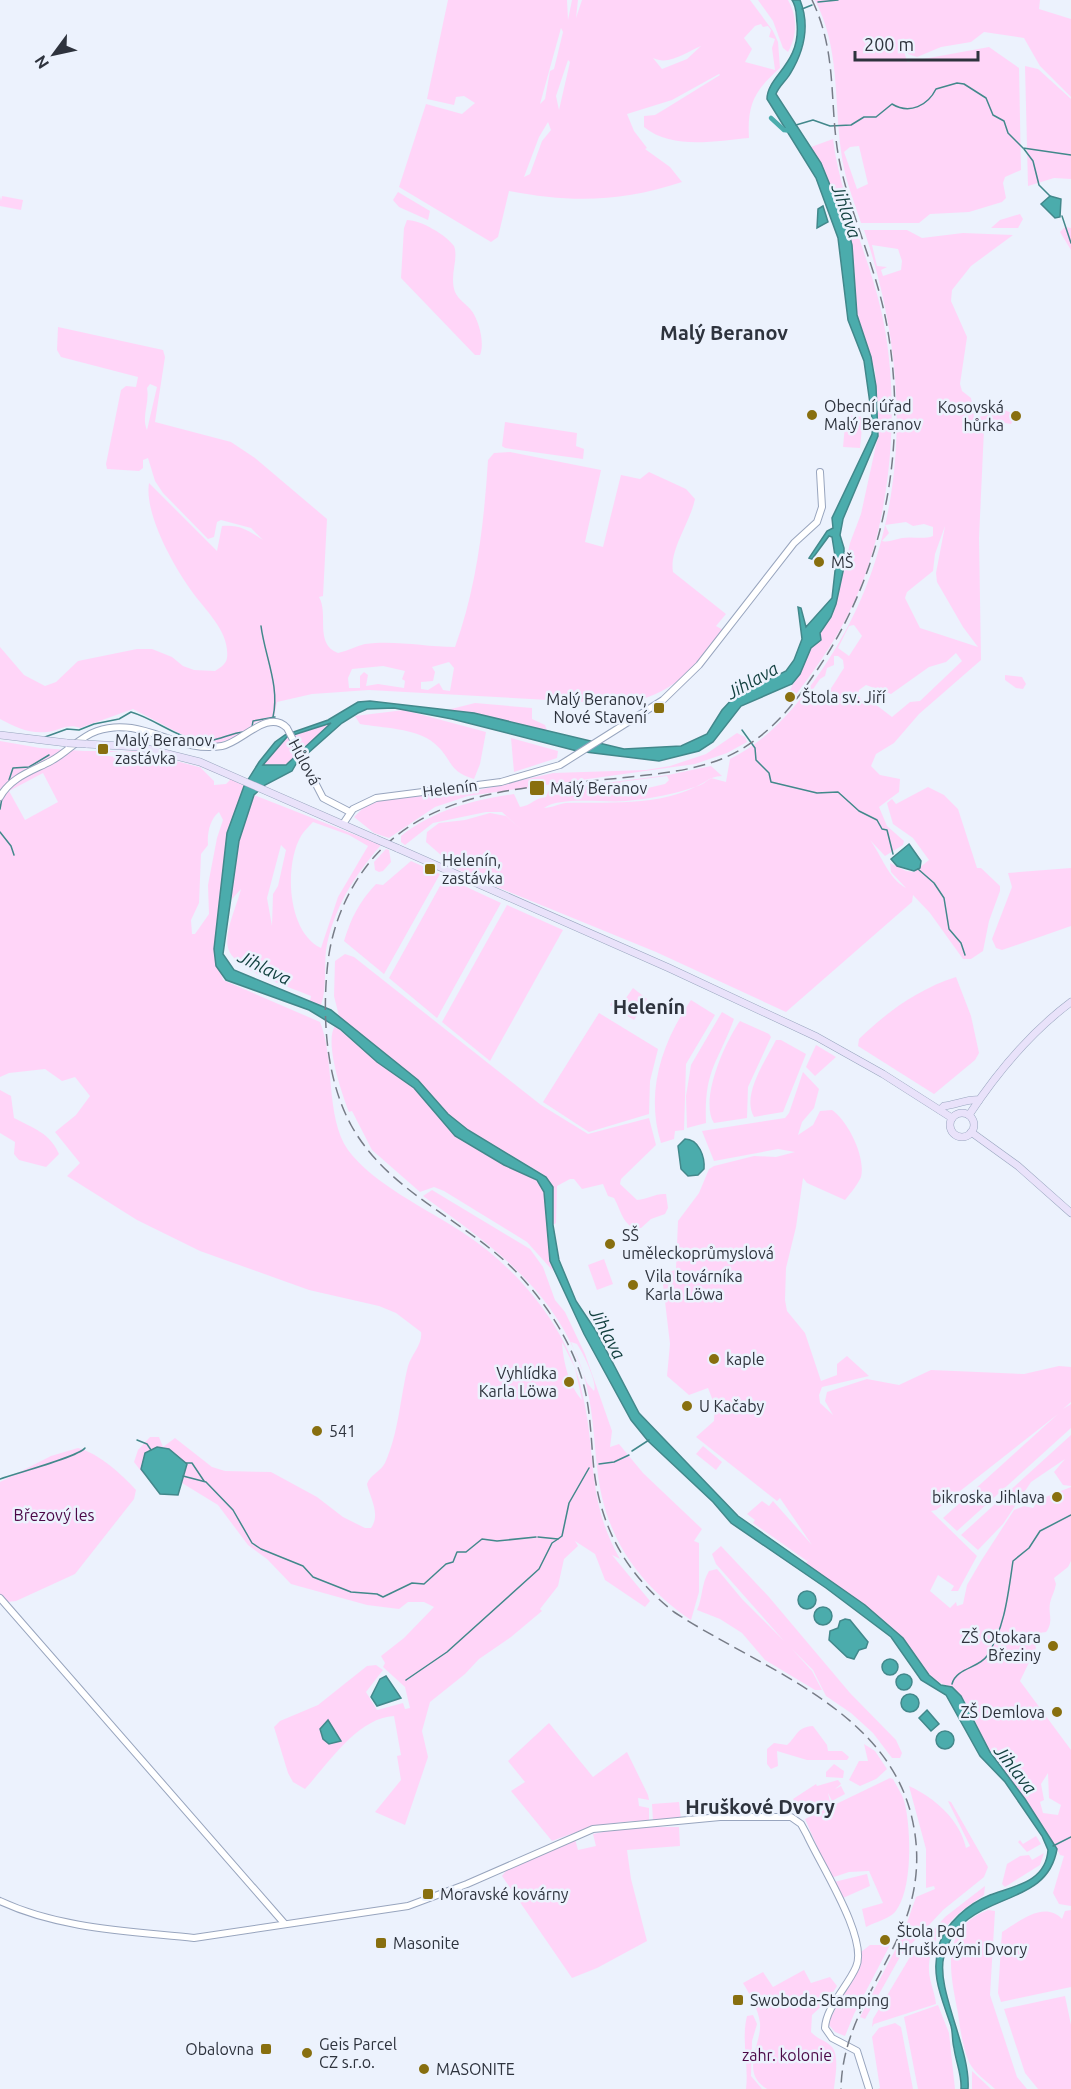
<svg xmlns="http://www.w3.org/2000/svg" width="1071" height="2089" font-family="Ubuntu,sans-serif">
<style>
.green{fill:#ffd5f8;fill-rule:evenodd}
.water{fill:#4bacac;stroke:#42888b;stroke-width:1.5;fill-rule:evenodd}
.lines{fill:none;stroke-linecap:round;stroke-linejoin:round}
.stream{stroke:#42888b;stroke-width:1.5}
.canal{stroke:#4bacac;stroke-width:4.5}
.tertiary-casing{stroke:#98a5be;stroke-width:8}
.secondary-casing{stroke:#98a5be;stroke-width:8}
.tertiary{stroke:#fff;stroke-width:6}
.secondary{stroke:#e9e2fa;stroke-width:7}
.rail{stroke:#777c87;stroke-width:1.5;stroke-dasharray:12 6;stroke-linecap:butt}
.secondary-bridge-casing{stroke:#98a5be;stroke-width:8;stroke-linecap:butt}
.secondary-bridge{stroke:#e9e2fa;stroke-width:7}
.poi-dot{fill:#886f0f;stroke:#ecf2fd;stroke-width:2}
.labels{text-anchor:middle;dominant-baseline:central;stroke-width:5;stroke-linejoin:round;paint-order:stroke}
.poi-label{font-size:16px;fill:#2e333d;stroke:#ecf2fd;text-anchor:start}
.street-label{font-size:16px;fill:#2e333d;stroke:#ecf2fd}
.park-label{font-size:16px;fill:#4b0847;stroke:#ecf2fd}
.water-label{font-size:18px;font-style:italic;fill:#134140;stroke:#ecf2fd}
.quarter-label{font-size:20px;font-weight:bold;fill:#2e333d;stroke:#ecf2fd}
</style>
<rect width="100%" height="100%" fill="#ecf2fd"/>
<g class="green">
<path d="M448 0H567L568 20 572 0H578L576 18 582 0H750L773 31 778 42 780 68C755 90 747 104 749 138 715 141 672 150 644 127V116L655 115 665 109 720 75 719 74 672 100 627 114 634 131 647 148 645 149 670 167 682 182C621 202 572 203 509 191L498 237 491 242 399 187 426 104 462 114 475 103 464 96 456 97 454 105 427 99ZM761 24 763 27 768 26 771 30 769 37 775 39 772 48 775 70 745 62 752 49 744 38 755 26ZM561 28 563 32 554 69 550 71 545 99 540 104ZM701 46 687 59 662 69 653 58C669 66 686 52 701 46ZM568 60 570 62 559 110 556 96ZM548 122 551 130 542 141 530 174 524 177 539 137Z"/>
<path d="M758 0H788C798 17 797 36 788 52L783 48 773 21Z"/>
<path d="M815 0H1040L1039 9 1071 19V97L1040 66 1024 38 984 32 971 42 941 47 917 57 908 54 907 47 904 51 907 62 989 47 1019 68 1021 170 1005 177 1003 183 1006 198 1002 202 969 212 930 214 919 223H861C853 199 844 176 841 151 834 99 840 48 815 0ZM859 146 868 184 857 189 844 152 850 147Z"/>
<path d="M1025 66 1038 69 1071 99V179L1054 178 1028 186Z"/>
<path d="M833 139C840 198 868 253 881 310 901 396 893 511 858 593 842 631 819 665 794 697L789 692 811 648 821 640 820 633 832 617 836 604 850 543 861 514 878 436V413L875 371 857 315 852 245 833 190 811 147Z"/>
<path d="M398 192 430 211 428 220 399 207 393 200Z"/>
<path d="M0 196 1 201 2 196 23 200 21 210 0 206Z"/>
<path d="M1020 214 1023 219 1018 228H991L1000 220Z"/>
<path d="M407 220C421 220 446 235 454 246 459 259 449 275 455 292 458 299 466 304 471 310 479 320 485 343 480 355H475L401 278 404 228Z"/>
<path d="M1065 227 1071 228V250L1060 232Z"/>
<path d="M864 230H907L922 238 963 233 1013 235 971 266 952 290 951 301 967 337 960 384 962 391 971 398 974 417 985 416 992 409 1000 408 1016 415 1011 424 994 421 987 424 984 429 979 538 981 660 919 714 894 743 876 754 871 766 880 775 900 779 899 792 879 807 887 826 904 841 903 845 885 856 870 840C882 856 888 878 906 888L891 872 890 863 906 871 914 872 929 860 913 838 893 824 887 803 892 799 896 804 928 787 944 795 958 809 977 868H981L1000 886V891L989 921 983 951 971 959H963L930 913 913 895 912 902 786 1012 656 952 485 882 457 869 426 842 427 832 439 823 465 820 490 813 506 816 522 830 502 812H486L433 823 405 845 401 842V836C434 810 473 800 514 794L520 807C530 806 535 798 546 797L549 790 668 775 711 766 722 776C707 777 709 782 698 786 675 794 649 799 626 801 604 803 560 796 544 808 551 808 558 804 566 803 615 802 669 807 711 778L726 782 730 759C770 739 796 707 821 671 912 540 914 377 864 230ZM872 245 898 249 902 261 901 270 883 276 881 270 887 267 877 266ZM906 522 913 526 924 524 933 527V536C923 540 913 536 902 538 895 539 889 543 882 541L889 533 885 525ZM945 526 936 573 937 582 963 627 978 647 920 628 905 598 907 592 933 571 935 554ZM854 625 862 636 849 656 838 648 849 626ZM956 653 962 661 920 701 910 702 892 717 875 704 862 701 858 695 859 690 866 685 891 694 929 667 946 662ZM838 656 843 660 844 668C835 681 827 700 811 704L805 701 820 679 825 676 827 668 834 665V656ZM667 776 669 780 665 784 626 793 620 782Z"/>
<path d="M58 327 163 350 165 357 155 422 231 442 255 458 327 519 323 596 319 597C329 614 314 644 338 653 348 651 356 646 365 644 396 640 425 647 455 647 477 586 484 523 488 460L494 453 510 452 601 470 585 542 603 547 621 475 640 479 649 472 686 489 695 499C690 523 669 550 673 572L726 614 716 626 725 631C690 670 675 695 621 704L369 690 312 694 277 702 274 718 256 722 238 736 213 745 198 743 133 709 80 728C68 723 59 731 47 732 29 734 15 727 0 719V647L24 675 45 686 56 682 78 661 137 649H152L172 657 183 666 194 670 215 671C220 668 226 664 227 658 230 632 206 611 193 593 174 567 144 514 149 483L217 551 222 526C240 524 249 531 263 540L251 528 221 520 217 522 214 537 208 539 163 493 155 481 148 458 143 460V468L139 471 107 469 106 464 121 390 126 386 136 387 138 377 61 357 57 350ZM150 384 157 387 147 430C141 416 150 403 147 388ZM449 662 454 668 450 691 443 690 439 683 428 690 421 689V682L433 681 435 672 432 667ZM383 666 405 671 402 679 405 681 404 688 378 684 366 686 368 675 364 672 360 676V688H349L348 678 352 669Z"/>
<path d="M846 415 863 417 860 448 843 447Z"/>
<path d="M505 422 577 433 576 446 584 449 583 459 505 448 502 446Z"/>
<path d="M1005 675 1022 677 1026 684 1023 689 1016 688 1005 680Z"/>
<path d="M475 703 532 708V719L545 725 547 731 474 713 447 710Z"/>
<path d="M404 710 486 732 480 764 474 779C447 771 453 759 434 743 416 728 382 728 360 724L355 716Z"/>
<path d="M331 723 286 765H263L287 737Z"/>
<path d="M737 733 745 737 747 742 727 753 695 764 468 796 435 807 389 838 374 833 354 817 363 808 381 800 479 790 553 773 646 770 670 766 706 754Z"/>
<path d="M511 738 558 751 557 758 514 772Z"/>
<path d="M0 741 40 748 84 751H138L218 772 244 786 227 834 214 949 223 980 320 1022C335 1058 325 1117 348 1150 373 1184 427 1209 462 1232 499 1256 531 1288 554 1325 567 1346 577 1368 582 1392 597 1453 586 1500 620 1559L612 1555 650 1601 645 1607 605 1580 595 1554 575 1541 578 1546 564 1559 558 1586 540 1609 542 1611 511 1637 479 1659 465 1674 430 1702 422 1731 428 1757 405 1825 375 1812 401 1780 397 1756 401 1755 394 1716C357 1718 328 1764 305 1789L293 1782 288 1773 274 1727 280 1721 318 1705 367 1666 376 1665 383 1670 366 1692 377 1710 403 1703 405 1709 410 1708 405 1687 383 1667 385 1663 381 1656 404 1638 434 1607 424 1602H408L399 1609 367 1605 291 1584 267 1559 248 1545 218 1505 182 1483 187 1464C173 1452 163 1441 145 1453L144 1475 134 1462 138 1450 150 1437H159L163 1447 175 1438 212 1467 225 1471 271 1472 317 1497 343 1517 365 1528H371C381 1514 370 1498 367 1484 370 1475 381 1471 385 1463 399 1432 400 1398 408 1366 411 1355 423 1344 421 1332L396 1313 379 1306 309 1290 200 1251 137 1220 67 1176 80 1163 55 1132 76 1115 90 1096 75 1077 62 1081 45 1069 9 1073 0 1077ZM119 751 139 752 128 759 96 754ZM200 767 227 777 230 780 226 784 214 785V781ZM43 773 58 802 25 820 9 791ZM219 812 223 820 217 838 208 885 209 914 195 934H192L191 920 199 903 201 854 208 845C207 833 210 819 219 812ZM562 1342 575 1368 582 1400C569 1386 563 1361 562 1342Z"/>
<path d="M254 795 381 845C354 876 333 909 326 950 324 967 327 989 321 1005L310 1001 311 996C291 987 234 971 228 948 224 931 237 906 241 889L231 900 239 841ZM313 822 349 835 368 846 338 897 321 948C287 932 284 865 301 836 304 831 309 826 313 822ZM281 845 286 850 278 886 273 894 272 926 267 898Z"/>
<path d="M386 849 389 850 391 862 383 871 379 872 375 870 374 862Z"/>
<path d="M411 861 440 874 384 974 344 941C351 918 359 902 376 884L383 885Z"/>
<path d="M1071 868V926L1002 950 996 948 992 939 1012 887 1008 873Z"/>
<path d="M445 877 501 903 437 1018 389 978Z"/>
<path d="M507 905 563 930 490 1061 442 1022Z"/>
<path d="M345 954 354 957 541 1105 588 1134 649 1118 656 1145 621 1179 620 1184 637 1200C648 1199 656 1193 666 1194L668 1208 665 1214 651 1219 641 1228H633C621 1220 621 1210 614 1198L608 1196 603 1184 582 1189 574 1179H570L557 1186 556 1223 553 1225V1187L541 1173 468 1130 448 1114 418 1080 339 1016 334 996 335 961Z"/>
<path d="M956 977 971 1016 979 1053 975 1060 934 1094 858 1046 859 1039C887 1012 918 989 956 977Z"/>
<path d="M633 988 647 999 634 1020 610 1005 612 1002 619 1008Z"/>
<path d="M691 1000 715 1015 686 1064 684 1130 675 1131 674 1139 661 1143C645 1092 662 1042 691 1000Z"/>
<path d="M722 1012 734 1019C717 1065 704 1070 706 1123L687 1128 686 1096 691 1065Z"/>
<path d="M599 1013 658 1049 650 1081 649 1114 589 1132 543 1102Z"/>
<path d="M740 1021 769 1034 771 1037 748 1087 747 1118 714 1123C699 1100 725 1042 740 1021Z"/>
<path d="M335 1026 377 1062 414 1088 455 1136 504 1165 537 1180 544 1192 549 1255 553 1271 527 1242 444 1191 434 1187 420 1192 372 1150 352 1111 349 1112C342 1094 324 1042 335 1026Z"/>
<path d="M776 1040H781L806 1054 783 1112 754 1117C741 1095 766 1060 776 1040Z"/>
<path d="M816 1045 836 1057 815 1076 806 1067Z"/>
<path d="M803 1072 819 1089 814 1108 802 1122 798 1135 813 1125 820 1111 832 1110C848 1121 866 1157 861 1177 858 1184 850 1194 845 1200L807 1183 803 1178 796 1227 786 1268 785 1300 787 1311 805 1333 821 1381 837 1375V1364L847 1356 869 1376 822 1387 819 1395 820 1403 833 1415 825 1401 827 1392 867 1379 899 1385 931 1370 1024 1374 1059 1366 1071 1367V1402L1063 1409 1071 1404V1428L957 1531 943 1518 1058 1414 936 1510 931 1511 977 1556 958 1591H951L954 1586 938 1575 930 1591 950 1608 956 1602 957 1606 963 1604 967 1585 981 1561 1014 1510 1024 1506 1033 1508 1038 1500 1071 1487V1561L1068 1567 1054 1578 1056 1584C1055 1591 1051 1597 1050 1603 1048 1615 1054 1621 1046 1632L1032 1634 1036 1648 1020 1681 1071 1750V1906L1059 1904 1053 1893 1064 1856 1060 1855C1041 1818 1013 1787 990 1753 979 1735 974 1711 961 1696 952 1686 941 1686 931 1676 919 1664 913 1648 901 1636 873 1608 838 1586 805 1565L809 1559 807 1561 753 1523 755 1520 747 1514 762 1501 769 1506 773 1501 812 1545 780 1498 777 1501 696 1437 714 1421 715 1406 708 1388 689 1395 667 1376 670 1344 662 1276 676 1269 678 1221 699 1193 709 1169 714 1166 754 1156 776 1157 795 1152 778 1149 714 1161 702 1131 785 1118 789 1113ZM1048 1773 1049 1798 1061 1805 1058 1815 1043 1813 1040 1802 1044 1800 1041 1784Z"/>
<path d="M0 1090 11 1096 14 1118C33 1128 50 1133 59 1154L46 1167 19 1160 14 1154 15 1142 0 1133Z"/>
<path d="M432 1190 530 1249 543 1267 555 1300 565 1312 585 1354 612 1431 610 1447 619 1444 643 1473 702 1529 694 1541 699 1543V1592L691 1620C636 1583 603 1533 597 1466 593 1428 592 1390 576 1354 545 1282 485 1241 423 1196ZM571 1342 577 1344C583 1353 598 1383 594 1391L587 1383Z"/>
<path d="M604 1259 613 1284 597 1290 588 1265Z"/>
<path d="M1071 1435V1486L1063 1485 1054 1472 1065 1459 1031 1482 1003 1524 978 1550 961 1535Z"/>
<path d="M703 1446 722 1462 716 1470 696 1454Z"/>
<path d="M78 1448C100 1454 121 1474 136 1490L134 1499 75 1574 16 1601 7 1602 0 1596V1482L51 1456Z"/>
<path d="M721 1546 769 1597 850 1693 896 1740 902 1753 900 1758H892L873 1733 851 1713 826 1696 813 1670 792 1649 812 1671 822 1690H815L765 1660 742 1633 720 1619 697 1610C703 1597 701 1584 709 1571L717 1569 742 1599 784 1641 716 1564 712 1554Z"/>
<path d="M549 1723 593 1777 627 1752 648 1795 649 1800 638 1798 639 1806 649 1808V1821C614 1820 585 1828 552 1841L511 1791 525 1782 508 1761Z"/>
<path d="M813 1726 827 1745 828 1751H842L849 1757 847 1760H807L777 1751 778 1766 771 1769 767 1764V1749L774 1743 787 1745C797 1737 796 1727 813 1726Z"/>
<path d="M864 1744 875 1751 887 1769 876 1779 860 1786 849 1780 859 1761H868Z"/>
<path d="M834 1764 844 1771 843 1778 826 1777V1772Z"/>
<path d="M890 1778 893 1779C897 1787 903 1795 905 1804 911 1831 913 1890 895 1912 889 1919 875 1922 866 1927L862 1909 883 1903 869 1871 849 1872 831 1878 805 1819Z"/>
<path d="M838 1780 841 1784 835 1789 841 1786 845 1794 832 1801 828 1793 830 1802 814 1810 811 1804 801 1811 793 1799 816 1784 817 1786Z"/>
<path d="M909 1786C935 1798 960 1820 966 1848L970 1846 948 1801 951 1802 988 1867 984 1877 943 1910 901 1955 865 2019 860 2017 902 1937 916 1897 935 1889 934 1886 926 1888V1849Z"/>
<path d="M679 1802 681 1819 653 1821 652 1804Z"/>
<path d="M627 1827H679L680 1846 627 1850 631 1879 647 1941 597 1968 572 1978 502 1876 508 1868 575 1839 578 1850 596 1846 593 1834Z"/>
<path d="M1036 1836 1041 1844 1027 1852 1018 1842 1020 1840 1023 1844Z"/>
<path d="M1044 1853 1040 1865 1005 1887 1002 1884 1007 1864 1020 1856 1029 1855 1032 1860Z"/>
<path d="M867 1874 870 1886 843 1898 834 1882Z"/>
<path d="M985 1886 984 1895C957 1913 927 1936 929 1972 930 1983 935 1993 936 2004L874 2024 872 2027 873 2019 910 1957 945 1917Z"/>
<path d="M988 1910 995 1911 990 1995 1017 2077 1027 2089H995C986 2080 975 2074 969 2062 963 2048 960 2029 958 2013 950 1972 939 1929 988 1910Z"/>
<path d="M1071 1910V1987L1001 2002 998 1993 1002 1932C1019 1922 1044 1900 1062 1919L1065 1911Z"/>
<path d="M870 1945H890L854 2014 845 2036 835 2032 829 2025 830 2019 858 1968 861 1952Z"/>
<path d="M804 1970 811 1983 830 1977 837 1986 828 2000 812 2015 811 2032C817 2039 825 2040 831 2046 840 2054 835 2078 834 2089H767C739 2072 762 2044 760 2023 758 2008 750 1995 743 1983L763 1972 773 1987Z"/>
<path d="M1065 1996 1071 2025V2089H1038L1025 2073 1004 2009Z"/>
<path d="M938 2005 949 2033 955 2089H918L904 2017Z"/>
<path d="M753 2015 757 2024 752 2041 751 2076 762 2089H746C749 2065 741 2040 747 2016Z"/>
<path d="M895 2023 901 2027 913 2089H878L880 2088 872 2037 879 2028Z"/>
<path d="M972 2071 991 2089H972Z"/>
</g>
<g class="water">
<path d="M792 0H800C810 25 804 51 790 74 786 81 779 86 776 94L821 163 848 229 852 245 857 315 871 357 876 386 878 436 843 519 840 535 844 548V567L836 604 831 617 820 633 821 640 811 648 800 674 792 684 741 706 713 742 699 751 659 761 577 751 452 719 394 708 367 709 358 713 342 723 308 753 300 757 292 771 265 785 254 795 239 841 223 954 234 970 331 1010 418 1080 448 1114 468 1130 546 1177 553 1187V1225L559 1260 576 1301 596 1331 639 1413 738 1516 865 1605 903 1638 929 1675 941 1685 952 1687 961 1696 990 1752 1025 1799 1057 1849C1046 1913 963 1887 944 1956 935 1988 971 2050 968 2089H961C962 2074 956 2063 954 2048 952 2041 953 2033 951 2026 942 1998 930 1975 939 1945 946 1923 968 1904 990 1895 1014 1886 1046 1882 1048 1850L1042 1836 1005 1782 980 1756 946 1695 921 1680 891 1637 826 1588 731 1523 713 1502 648 1441 631 1420 584 1334 550 1261 544 1192 537 1180 504 1165 455 1136 414 1088 377 1062 340 1029 309 1010 226 980 216 966 214 949 227 833 244 786 259 762 275 742 285 735 328 720 358 702 370 701 474 713 624 749 681 746 707 734 722 710 734 697 786 671 794 660 802 639 798 607 801 608 806 627 832 598 836 562 832 537 829 536 812 559 809 558 827 531 833 528 832 518 872 434 873 425 864 361 848 320 838 238 816 178 767 99C767 76 801 64 797 23 796 14 797 7 792 0ZM331 723 286 765H263L287 737Z"/>
<path d="M1050 196 1061 199 1060 217 1055 218 1041 204Z"/>
<path d="M823 206 828 222 817 228 818 209Z"/>
<path d="M909 844 921 861 920 868 914 871 897 866 891 859Z"/>
<path d="M685 1139C699 1139 705 1157 704 1169L698 1175 688 1176 681 1169 678 1146Z"/>
<path d="M157 1447 169 1449 187 1464 178 1495 160 1494 141 1469 145 1453Z"/>
<circle cx="807" cy="1600" r="9"/>
<circle cx="823" cy="1616" r="9"/>
<path d="M845 1619 850 1620 868 1642 866 1648 859 1650 854 1659 847 1657 829 1640 830 1631 838 1628 840 1621Z"/>
<circle cx="890" cy="1667" r="8"/>
<circle cx="904" cy="1682" r="8"/>
<path d="M386 1676 401 1698 377 1706 371 1697 380 1679Z"/>
<circle cx="910" cy="1703" r="9"/>
<path d="M927 1710 939 1724 931 1731 919 1718Z"/>
<path d="M328 1720 341 1741 329 1744 323 1739 320 1729Z"/>
<circle cx="945" cy="1740" r="9"/>
</g>
<g class="lines">
<g class="stream">
<path d="M818 2 838 0"/>
<path d="M802 9 812 5"/>
<path d="M796 125 813 120 830 126 851 125 864 117H876L892 104C910 115 928 105 936 89L957 83 964 84 986 98 993 115 1004 121 1008 133 1023 148 1071 155"/>
<path d="M1024 149 1033 161 1039 185 1050 196"/>
<path d="M1062 216 1071 243"/>
<path d="M261 626C265 657 280 686 273 717"/>
<path d="M252 727 253 721 275 717"/>
<path d="M742 730 755 748 756 760 769 773 771 782 817 793 838 792 859 811 877 820 882 829 887 830 893 854"/>
<path d="M45 737 67 729 79 730 94 724 119 719 131 712C155 719 174 736 198 741 211 744 230 733 243 732"/>
<path d="M9 780 13 768 29 767 49 755"/>
<path d="M0 809 2 798"/>
<path d="M0 832 11 846 14 855"/>
<path d="M918 869 934 883 944 898 949 929 961 943 965 955"/>
<path d="M137 1440 147 1444 151 1450"/>
<path d="M632 1451 649 1440"/>
<path d="M186 1463H192L204 1481"/>
<path d="M599 1464 614 1462 629 1455"/>
<path d="M183 1476 206 1482 233 1510 252 1543 261 1549 303 1566 313 1577 351 1592 377 1594 383 1597 412 1583 424 1584 446 1564 453 1562 457 1552H466L482 1539 497 1541 536 1537"/>
<path d="M0 1479C16 1473 78 1457 85 1448"/>
<path d="M538 1537 558 1539 562 1536 569 1503 589 1468"/>
<path d="M406 1680 447 1652 539 1569 552 1543 558 1539"/>
<path d="M952 1684C956 1668 979 1668 987 1656 1005 1627 1008 1595 1013 1561L1029 1548 1040 1531 1071 1515"/>
<path d="M1053 1846 1071 1837"/>
</g>
<path class="canal" d="M771 118 784 130 792 131"/>
<g class="tertiary-casing">
<g id="tertiary">
<path d="M0 797C11 777 32 771 51 761 68 752 79 737 97 731 142 715 177 754 222 746 241 743 268 708 287 728L323 798 350 812"/>
<path d="M343 824 353 809 376 798 501 782 560 765 663 700 699 665 794 543 817 522 822 507 820 472"/>
<path d="M0 1598 284 1923"/>
<path d="M0 1901C60 1929 129 1931 194 1938L408 1906 467 1884 593 1829 720 1817H791L801 1824 807 1835C820 1864 869 1939 856 1967 848 1986 826 2007 825 2028L832 2038 857 2051 869 2089"/>
</g>
</g>
<g class="secondary-casing">
<g id="secondary">
<path d="M0 735 67 743"/>
<path d="M86 744 140 747 200 762 376 839"/>
<path d="M397 848 669 968 817 1037 883 1074 952 1118"/>
<path d="M940 1110 944 1106C954 1105 971 1098 979 1100"/>
<circle cx="962" cy="1125" r="12"/>
<path d="M969 1115C996 1074 1031 1032 1071 1002"/>
<path d="M971 1132 1018 1166 1071 1213"/>
</g>
</g>
<use href="#tertiary" class="tertiary"/>
<use href="#secondary" class="secondary"/>
<path class="rail" d="M812 0C839 56 828 107 840 164 852 219 877 270 887 326 909 448 884 575 813 676 793 706 771 732 740 750 709 768 673 772 639 776 548 787 439 783 374 857 349 886 333 922 328 961 322 1014 325 1077 351 1125 391 1198 477 1223 529 1286 554 1315 574 1349 584 1386 591 1414 591 1442 594 1470 601 1529 627 1575 674 1612 762 1670 894 1710 914 1828 920 1861 916 1895 903 1926 880 1982 842 2026 841 2089"/>
<g class="secondary-bridge-casing">
<g id="secondary-bridge">
<path d="M67 743 86 744"/>
<path d="M376 839 397 848"/>
</g>
</g>
<use href="#secondary-bridge" class="secondary-bridge"/>
</g>
<g class="poi-dot">
<circle cx="812" cy="415" r="6"/>
<circle cx="1016" cy="416" r="6"/>
<circle cx="819" cy="562" r="6"/>
<circle cx="790" cy="697" r="6"/>
<rect x="653" y="702" width="12" height="12" rx="3"/>
<rect x="97" y="743" width="12" height="12" rx="3"/>
<rect x="529" y="780" width="16" height="16" rx="3"/>
<rect x="424" y="863" width="12" height="12" rx="3"/>
<circle cx="610" cy="1244" r="6"/>
<circle cx="633" cy="1285" r="6"/>
<circle cx="714" cy="1359" r="6"/>
<circle cx="569" cy="1382" r="6"/>
<circle cx="687" cy="1406" r="6"/>
<circle cx="317" cy="1431" r="6"/>
<circle cx="1057" cy="1497" r="6"/>
<circle cx="1053" cy="1646" r="6"/>
<circle cx="1057" cy="1712" r="6"/>
<rect x="422" y="1888" width="12" height="12" rx="3"/>
<circle cx="885" cy="1940" r="6"/>
<rect x="375" y="1937" width="12" height="12" rx="3"/>
<rect x="732" y="1994" width="12" height="12" rx="3"/>
<rect x="260" y="2043" width="12" height="12" rx="3"/>
<circle cx="307" cy="2053" r="6"/>
<circle cx="424" cy="2069" r="6"/>
</g>
<g class="labels">
<g class="poi-label">
<text x="824" y="406">Obecní úřad<tspan x="824" dy="18">Malý Beranov</tspan></text>
<text x="1004" y="407" text-anchor="end">Kosovská<tspan x="1004" dy="18">hůrka</tspan></text>
<text x="831" y="562">MŠ</text>
<text x="802" y="697">Štola sv. Jiří</text>
<text x="647" y="699" text-anchor="end">Malý Beranov,<tspan x="647" dy="18">Nové Stavení</tspan></text>
<text x="115" y="740">Malý Beranov,<tspan x="115" dy="18">zastávka</tspan></text>
<text x="550" y="788">Malý Beranov</text>
<text x="442" y="860">Helenín,<tspan x="442" dy="18">zastávka</tspan></text>
<text x="622" y="1235">SŠ<tspan x="622" dy="18">uměleckoprůmyslová</tspan></text>
<text x="645" y="1276">Vila továrníka<tspan x="645" dy="18">Karla Löwa</tspan></text>
<text x="726" y="1359">kaple</text>
<text x="557" y="1373" text-anchor="end">Vyhlídka<tspan x="557" dy="18">Karla Löwa</tspan></text>
<text x="699" y="1406">U Kačaby</text>
<text x="329" y="1431">541</text>
<text x="1045" y="1497" text-anchor="end">bikroska Jihlava</text>
<text x="1041" y="1637" text-anchor="end">ZŠ Otokara<tspan x="1041" dy="18">Březiny</tspan></text>
<text x="1045" y="1712" text-anchor="end">ZŠ Demlova</text>
<text x="440" y="1894">Moravské kovárny</text>
<text x="897" y="1931">Štola Pod<tspan x="897" dy="18">Hruškovými Dvory</tspan></text>
<text x="393" y="1943">Masonite</text>
<text x="750" y="2000">Swoboda-Stamping</text>
<text x="319" y="2044">Geis Parcel<tspan x="319" dy="18">CZ s.r.o.</tspan></text>
<text x="254" y="2049" text-anchor="end">Obalovna</text>
<text x="436" y="2069">MASONITE</text>
</g>
<g class="street-label">
<text transform="translate(305 762) rotate(62)">Hůlová</text>
<text transform="translate(450 788) rotate(-7)">Helenín</text>
</g>
<g class="park-label">
<text x="54" y="1515">Březový les</text>
<text x="787" y="2055">zahr. kolonie</text>
</g>
<g class="water-label">
<text transform="translate(847 211) rotate(71)">Jihlava</text>
<text transform="translate(752 680) rotate(-29)">Jihlava</text>
<text transform="translate(265 967) rotate(26)">Jihlava</text>
<text transform="translate(608 1333) rotate(62)">Jihlava</text>
<text transform="translate(1016 1769) rotate(52)">Jihlava</text>
</g>
<g class="quarter-label">
<text x="724" y="332">Malý Beranov</text>
<text x="649" y="1006">Helenín</text>
<text x="760" y="1806">Hruškové Dvory</text>
</g>
</g>
<g transform="translate(54 54) rotate(237)" stroke="#ecf2fd" stroke-width="4.5" paint-order="stroke">
<path d="M0-4.5L10 22L0 15L-10 22Z" fill="#2e333d"/>
<text y="-9" font-size="16" font-weight="bold" text-anchor="middle" fill="#2e333d">N</text>
</g>
<path d="M855 51v9h123v-9" fill="none" stroke="#2e333d" stroke-width="3"/>
<text x="864" y="51" font-size="18" fill="#2e333d" stroke="#ecf2fd" stroke-width="4.5" paint-order="stroke">200 m</text>
</svg>
